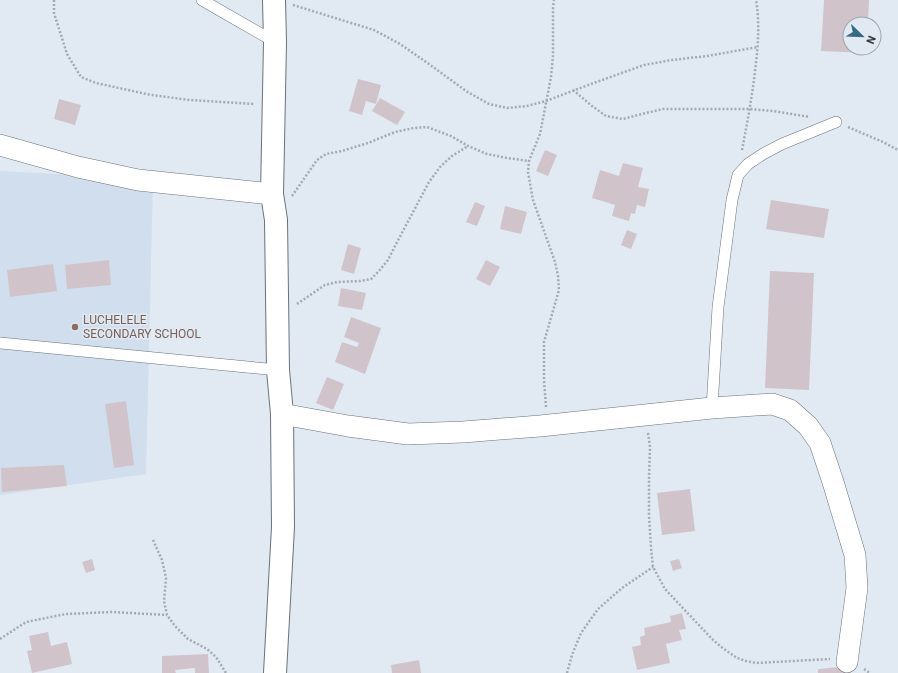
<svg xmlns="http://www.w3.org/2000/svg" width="898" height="673" font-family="Roboto,sans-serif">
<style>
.built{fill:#d0deed}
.building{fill:#d0c4ca}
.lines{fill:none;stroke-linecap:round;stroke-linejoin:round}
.lane-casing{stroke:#6a727a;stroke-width:12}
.street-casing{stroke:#6a727a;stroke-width:22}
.secondary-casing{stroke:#6a727a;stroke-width:24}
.path{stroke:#a2a9b0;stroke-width:2.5;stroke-dasharray:2 2;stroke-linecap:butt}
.lane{stroke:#fff;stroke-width:11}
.street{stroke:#fff;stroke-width:21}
.secondary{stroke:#fff;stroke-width:22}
.education-dot{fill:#8d6e63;stroke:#e1eaf3;stroke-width:1.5}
.labels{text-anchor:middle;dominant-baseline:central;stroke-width:3;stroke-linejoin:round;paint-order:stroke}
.education-label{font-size:12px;fill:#785e54;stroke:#e1eaf3;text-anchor:start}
</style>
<rect width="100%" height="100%" fill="#e1eaf3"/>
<path class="built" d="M0 171 153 179 146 474 0 495Z"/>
<g class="building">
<path d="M824 0H869L868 24H850V48H866V53L821 51Z"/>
<path d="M358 79 381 85 376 104 366 101 362 115 349 111Z"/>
<path d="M380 98 405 112 397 125 372 111Z"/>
<path d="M59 99 81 105 75 125 54 119Z"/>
<path d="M545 150 557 155 548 176 536 171Z"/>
<path d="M623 163 643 168 638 187 649 189 645 207 637 205 635 214 631 213 629 221 612 216 615 205 592 198 600 170 619 176Z"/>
<path d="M771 200 829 209 824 238 766 229Z"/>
<path d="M475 202 485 206 477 226 466 222Z"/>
<path d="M505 206 527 212 521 234 500 229Z"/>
<path d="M627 230 637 234 631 249 621 245Z"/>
<path d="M348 244 361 248 354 274 341 270Z"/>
<path d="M109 260 111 285 67 289 65 265Z"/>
<path d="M486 260 500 267 490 286 476 279Z"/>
<path d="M53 264 57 291 10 297 7 270Z"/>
<path d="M770 271 814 273 809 390 765 388Z"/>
<path d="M341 288 366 293 362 310 338 306Z"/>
<path d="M351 317 381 328 365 374 335 362 342 342 357 347 359 343 344 337Z"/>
<path d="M327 377 344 384 333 410 316 403Z"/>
<path d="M126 401 134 465 114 468 105 404Z"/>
<path d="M64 465 67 486 2 492 1 468Z"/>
<path d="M690 489 695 531 662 535 657 493Z"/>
<path d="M92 559 95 570 86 573 82 562Z"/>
<path d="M679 559 682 568 673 571 670 561Z"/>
<path d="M682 613 686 629 679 630 682 640 666 644 670 663 637 670 632 647 641 645 640 637 645 635 644 628 671 622 670 616Z"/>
<path d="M48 632 51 646 67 642 72 664 32 673 27 651 32 650 29 636Z"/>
<path d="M208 654 209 673H195V668L175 670 176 673H162V656Z"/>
<path d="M419 660 421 673H392L391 665Z"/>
<path d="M851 666V673H818V669Z"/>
</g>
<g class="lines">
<g class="lane-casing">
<g id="lane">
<path d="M202 0 275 42"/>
<path d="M0 343 278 370"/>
<path d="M712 408 718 307 732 200 738 175 748 164 763 154 782 144 836 122"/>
</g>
</g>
<g class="street-casing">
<g id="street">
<path d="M0 145 78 167 138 180 272 194"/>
<path d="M282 414 348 426 408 434 463 432 540 426 712 408 772 404 790 410 808 426 820 443 833 482 855 555 857 588 847 662"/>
</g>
</g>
<g class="secondary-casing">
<path id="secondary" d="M274 0 275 42 272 194 276 220 278 370 282 414 283 527 275 673"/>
</g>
<g class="path">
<path d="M54 0V13L67 54 81 77 96 83 151 95 190 100 255 104"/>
<path d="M293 5 374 30 400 44 429 64 466 91 489 104 507 108 527 106 546 101 591 84 644 65 672 60 707 56 758 47"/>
<path d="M573 90 592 106 606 116 623 119 646 113 663 109H750L773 111 810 117"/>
<path d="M848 127 883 142 898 150"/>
<path d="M742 150C747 124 752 98 755 71 758 48 760 23 756 0"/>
<path d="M292 196 317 160 326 154 342 151 368 143 395 132 414 128 427 127 451 136 468 146 487 154 507 158 529 161"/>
<path d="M297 304 325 285 337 282 360 281 371 279 379 271 388 260 395 246 429 182 440 167 452 156 468 146"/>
<path d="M546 407 544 380V342L559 290 558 275 555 262 533 200 528 172 529 161 540 134 551 77 553 56V8L554 0"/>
<path d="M648 433 650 447 649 479V515L651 548 653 567 665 589 713 640 724 649 737 658 746 661 756 663 830 659"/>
<path d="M153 540 162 560 166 578 164 601 167 615 175 626 188 639 207 649 216 657 226 673"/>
<path d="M0 639 26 622 66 614 112 612 167 615"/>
<path d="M864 669 870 673"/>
<path d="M567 673 572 655 581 633 598 609 622 588 653 567"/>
</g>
<use href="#lane" class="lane"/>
<use href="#street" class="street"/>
<use href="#secondary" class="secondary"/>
</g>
<circle class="education-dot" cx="75" cy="327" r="4"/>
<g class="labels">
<g class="education-label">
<text x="83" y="320">LUCHELELE<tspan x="83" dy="14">SECONDARY SCHOOL</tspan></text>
</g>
</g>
<g transform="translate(862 36) rotate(113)"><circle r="19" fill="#e1eaf3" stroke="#9ca2a9"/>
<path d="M0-3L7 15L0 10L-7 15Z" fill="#336a85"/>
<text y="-6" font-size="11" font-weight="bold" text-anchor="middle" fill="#34373b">N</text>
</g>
</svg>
